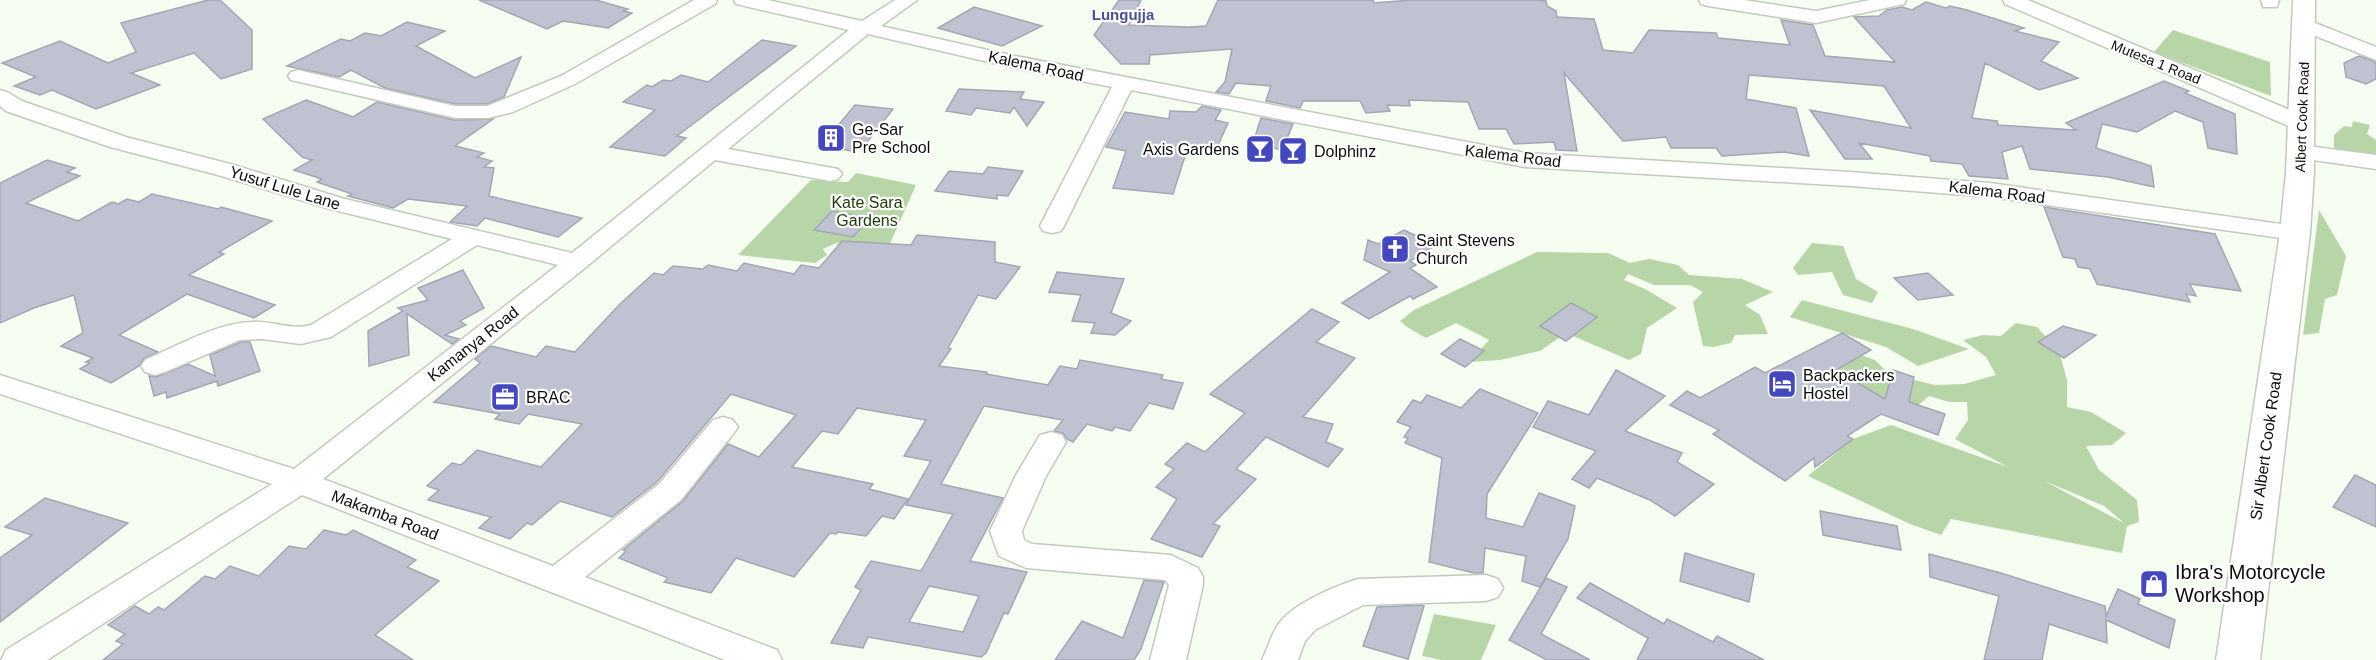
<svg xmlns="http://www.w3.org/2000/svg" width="2376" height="660" font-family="Arial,sans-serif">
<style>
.green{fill:#b8d5a8;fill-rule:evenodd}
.building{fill:#bfc2d0;stroke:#a3a6b3;stroke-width:1.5;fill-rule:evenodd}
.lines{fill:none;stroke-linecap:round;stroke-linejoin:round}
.minor-casing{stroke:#c2cabd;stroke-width:3}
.major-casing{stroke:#c2cabd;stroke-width:3}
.minor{fill:#fff;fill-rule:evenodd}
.major{fill:#fff;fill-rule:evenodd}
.labels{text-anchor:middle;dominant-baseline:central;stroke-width:4.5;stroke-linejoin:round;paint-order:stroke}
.far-street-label{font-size:14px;fill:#0b0e0a;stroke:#fff}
.far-neighbourhood-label{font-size:15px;font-weight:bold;fill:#49528f;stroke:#fff}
.street-label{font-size:16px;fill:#0b0e0a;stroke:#fff}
.poi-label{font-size:16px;fill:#0b0e0a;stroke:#fff;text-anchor:start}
.park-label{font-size:16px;fill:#1e3809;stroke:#fff}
.near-poi-label{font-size:20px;fill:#0b0e0a;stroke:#fff;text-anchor:start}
</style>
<rect width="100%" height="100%" fill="#f6fef1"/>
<g class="green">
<path d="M2173 30 2270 62 2271 96 2154 52Z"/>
<path d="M2353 121 2370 125 2367 134 2376 140V159L2334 153V135L2344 126 2352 127Z"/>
<path d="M856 173 916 185 888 248 836 243 823 249 827 255 815 263 738 255 811 180 848 182Z"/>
<path d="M2319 210 2346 256 2337 295 2325 299 2319 333 2303 335Z"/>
<path d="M1812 243 1843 246 1856 279 1878 292 1872 303 1843 295 1832 272 1798 275 1793 268Z"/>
<path d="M1537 252 1608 253 1630 263 1649 259 1678 265 1689 275 1742 279 1773 292 1745 305 1760 315 1768 334 1735 335 1731 343 1713 347 1703 346 1693 302 1703 292 1690 285H1654L1628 274 1624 280 1645 289 1677 308 1647 328 1641 354 1629 360 1566 333 1540 351 1500 360 1469 362 1489 340 1456 323 1426 338 1407 327 1400 321 1414 310Z"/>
<path d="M1802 300 1913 329 1969 349 1918 366 1886 347 1790 317Z"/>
<path d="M2016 323 2037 327 2059 351 2067 380V407L2091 412 2126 433 2112 445 2086 446 2099 470 2137 500 2139 522 2127 526 2122 553 1951 519 1941 535 1910 524 1808 476 1853 439 1891 425 2008 467 1955 439 1968 420 1967 402H1949L1929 396 1913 410 1865 408 1828 367 1844 349 1875 360 1889 374 1935 385 1964 384 1996 375 1986 357 1963 340 1983 335 2001 336ZM2047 482 2104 506 2124 523 2048 483Z"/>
<path d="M1434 614 1496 625 1481 660H1442L1422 656Z"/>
</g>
<g class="building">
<path d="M208 0H220L252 30V69L221 79 194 53 131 73 160 85 96 109 52 90 40 95 14 86 36 77 2 63 60 41 108 63 136 52 121 23Z"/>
<path d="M479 0H596L628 9 623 11 632 13 608 28 563 21 547 29Z"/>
<path d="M1119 0H1141L1129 25 1189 27 1206 26 1218 0H1373L1374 3 1411 0H1537L1546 1 1547 6 1556 11 1557 17 1594 19 1603 50 1633 53 1649 30 1716 33 1718 38 1790 45 1781 20 1813 25 1825 56 1895 62 1854 17 1879 16 1887 10 1902 7 1912 10 1926 2 1946 8 1950 6 1967 10 2024 28 2015 31 2059 42 2041 61 2078 78 2039 90 1985 63 1972 118 1997 121 1998 125 2076 130 2066 123 2164 81 2189 91 2185 93 2235 114 2237 154 2208 148 2203 122 2175 111 2137 132 2102 124 2096 148 2151 166 2154 187 2108 177 2030 169 2022 146 2002 152 2008 179 1969 176 1962 164 1931 161 1930 156 1859 143 1872 159H1845L1810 110 1911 128 1884 86 1749 75 1746 99 1796 108 1809 156 1784 152 1722 156 1716 148H1671L1666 137 1623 141 1564 73 1577 151 1556 150 1554 142 1514 144 1506 129H1479L1468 102 1409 100 1410 106 1387 105 1390 111 1366 113 1360 101H1303L1300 108 1266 101 1271 86 1236 83 1229 94 1216 92 1225 82 1232 49 1150 55 1149 64H1121L1094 35Z"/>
<path d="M974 7 1042 26 1002 46 938 28Z"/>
<path d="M407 22 445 31 416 46 475 78 521 57 504 97 487 104H455L385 88 351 70 339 77 287 66 341 39 350 41 365 33 381 36Z"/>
<path d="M762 40 796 46 677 136 686 138 665 156 610 147 655 110 623 102 647 85 652 87 663 80 671 81 681 75 708 82Z"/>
<path d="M2359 56 2376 62V79L2366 84 2346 77 2344 63Z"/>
<path d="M959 89 1024 92 1020 99 1044 102 1027 126 1014 107 1010 113 976 108 971 115 946 111Z"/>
<path d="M306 100 353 117 377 102 454 120 493 119 455 146 484 153 477 157 492 161 484 167 494 168 489 196 582 218 558 237 485 218 477 226 450 222 467 206 408 199 393 208 348 196 352 194 317 182 322 179 294 170 312 160 302 157 263 119Z"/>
<path d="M855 105 893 109 864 146 858 145 851 151 822 145Z"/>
<path d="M1202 106 1221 110 1215 120 1228 123 1214 154 1187 150 1173 194 1113 188 1126 151 1106 147 1125 112 1169 119 1170 111 1196 112Z"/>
<path d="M1261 118 1293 124 1282 150 1253 143Z"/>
<path d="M47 160 75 168 67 172 80 176 26 203 78 221 112 202 118 204 127 199 139 202 152 194 218 209 221 207 272 221 219 252 224 254 189 275 275 305 254 318 187 294 119 335 158 352 144 358 139 366 111 383 80 369 90 363 86 362 93 358 61 346 83 333 74 295 34 308 0 323V183Z"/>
<path d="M988 167 1023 171 1008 196 997 195V199L935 191 949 171 983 174Z"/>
<path d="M2044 207 2215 234 2241 291 2190 284 2196 296 2186 294 2190 302 2097 284 2090 269 2078 267 2075 259 2063 257Z"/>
<path d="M832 211 870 218 853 237 814 230Z"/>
<path d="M1404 230 1436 245 1410 261 1416 265 1410 268 1437 287 1413 299 1410 296 1369 319 1342 303 1390 272 1364 260 1368 240 1378 244Z"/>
<path d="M917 235 995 242V262L1020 267 996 299 978 295 948 348 951 349 939 366 987 372 986 374 1048 385 1060 366 1077 369 1080 360 1163 375 1161 379 1183 383 1173 409 1149 403 1130 431 1115 427 1112 431 1087 424 1073 442 1067 439 1063 433 1054 431 1063 420 984 406 941 484 1003 498 970 561 1027 572 1008 614 1004 613 986 653 981 657 868 637 863 648 831 643 861 590 855 587 871 561 921 571 953 514 906 505 931 461 904 456 926 420 857 408 838 434 822 431 792 467 873 484 869 489 908 499 894 519 882 516 866 536 838 532 836 534 830 533 794 577 736 558 711 593 664 582 668 578 619 558 626 551 623 550 683 501 728 444 759 457 796 415 731 394 657 482 612 517 560 501 532 525 527 523 510 539 479 528 491 517 428 500 439 490 427 486 452 463 461 465 477 450 541 467 582 424 528 414 519 424 495 419 500 414 434 402 480 363 475 359 491 346 536 357 546 346 575 352 620 304 654 273 663 275 673 266 703 269 708 265 737 271 744 263 794 274 801 265 819 268 842 241 911 245ZM929 586 979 596 963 632 909 622Z"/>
<path d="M463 270 484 308 460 321 466 325 445 335 459 339 452 344 407 314 409 355 369 366 368 331 403 311 398 308 428 300 418 288Z"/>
<path d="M1057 272 1124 279 1111 313 1131 321 1115 335 1091 333 1095 323 1072 321 1081 295 1049 292Z"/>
<path d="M1928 273 1953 295 1918 300 1894 278Z"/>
<path d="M1571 303 1597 317 1566 341 1540 326Z"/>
<path d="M1312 309 1339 322 1316 342 1355 358 1303 417 1333 424 1326 442 1343 449 1328 467 1266 437 1236 469 1256 479 1213 524 1220 526 1202 557 1151 539 1177 499 1156 487 1174 469 1165 464 1187 443 1205 452 1245 413 1210 394Z"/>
<path d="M2063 326 2096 335 2064 358 2038 342Z"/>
<path d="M1842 333 1871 350 1836 370 1885 399 1893 370 1914 377 1909 402 1945 414 1938 435 1881 414 1847 436 1853 439 1815 467 1814 458 1785 481 1713 434 1719 430 1670 405 1687 391 1700 398 1755 367 1765 373Z"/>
<path d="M1460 339 1484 351 1465 367 1441 354Z"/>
<path d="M241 342H250L260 371 218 386 217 381 167 398 166 392 154 396 149 376 156 377 188 364 215 376 210 355Z"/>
<path d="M1616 370 1665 396 1625 431 1682 453 1677 462 1714 484 1675 516 1650 500 1597 478 1589 488 1572 479 1596 451 1533 427 1548 401 1589 415Z"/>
<path d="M1480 389 1538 413 1487 494 1486 518 1523 527 1539 493 1575 506 1568 539 1540 587 1522 581 1526 556 1485 548 1483 573H1474L1429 562 1442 458 1405 443 1408 438 1404 437 1411 427 1397 422 1413 400 1421 403 1427 395 1461 408Z"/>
<path d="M2355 475 2376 485V527L2333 507Z"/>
<path d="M45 498 128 523 0 622V558L32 535 5 527Z"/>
<path d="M1820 511 1897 526 1901 550 1823 535Z"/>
<path d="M324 530 346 535 353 530 416 560 407 567 439 581 375 635 413 660H103L123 644 116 641 125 634 108 625 135 606 149 614 158 607 164 610 205 576 215 579 230 566 259 576 289 546 306 549Z"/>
<path d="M1685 553 1754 574 1749 602 1680 581Z"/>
<path d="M1929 554 2001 573 2105 606 2106 616 2118 589 2140 599 2138 604 2175 620 2169 648 2106 620 2107 643 2049 624 2042 660H1984L1999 596 1930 577Z"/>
<path d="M1546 578 1567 587 1541 634 1590 660H1547L1509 640Z"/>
<path d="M1144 580 1164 582 1141 649 1134 660H1055L1082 621 1123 638Z"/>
<path d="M1590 583 1664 624 1667 619 1713 642 1717 636 1764 660H1637L1648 638 1577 598Z"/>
<path d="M1421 605 1424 606 1408 659 1363 646 1377 607Z"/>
</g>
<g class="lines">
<g class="minor-casing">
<g id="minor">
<path d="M694 0H717L715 4 575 84 513 112 488 118H455L291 80 288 76 291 72 298 70 455 106H487L561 76Z"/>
<path d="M734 0H768L862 21 895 0H917L881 26 1010 55 1525 153 1850 172 1990 183 2295 226 2304 228 2307 233 2304 238 2295 240 1990 197 1850 186 1525 167 1131 90 1064 226 1061 231 1052 233 1043 231 1040 226 1112 87 1010 67 868 34 728 149 838 169 842 174 838 179 830 181 715 160 586 267 323 479 553 566 659 484 713 420 723 417 733 420 738 427 733 434 681 500 585 577 777 650 782 660H725L302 495 47 660H1L6 650 272 484 0 394V375L294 469 558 265 477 245 331 337 301 344 262 339 240 340 165 372 155 375 145 372 141 366 145 360C179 345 214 324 251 322 272 320 291 331 311 325L452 239 330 209 218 175 110 147 6 111 0 106V90L7 92 22 101 126 137 234 165 345 199 572 253 849 30 736 4Z"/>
<path d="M1699 0H1744L1816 11 1870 0H1906L1904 4 1816 23 1708 6 1701 4Z"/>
<path d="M2003 0H2028L2309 118 2312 123 2309 128 2301 130 2293 128 2005 4Z"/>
<path d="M2261 0H2279L2277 7H2263Z"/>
<path d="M2305 19 2376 47V60L2298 29 2295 25 2298 21Z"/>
<path d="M2300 145 2376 155V169L2292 157 2289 152 2292 147Z"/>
<path d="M1051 432 1062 435 1066 442 1046 476 1022 531 1024 540 1032 544 1171 555 1198 568 1203 577V585L1186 660H1150L1169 585 1165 580 1026 568 999 556 990 531 1016 475 1040 435Z"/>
<path d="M1486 575 1498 579 1503 588 1498 597 1486 601 1363 605 1315 630 1305 641 1298 660H1262C1268 648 1272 632 1280 622 1295 603 1335 586 1358 579Z"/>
</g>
</g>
<g class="major-casing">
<path id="major" d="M2293 0H2315L2314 172 2310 233 2260 660H2216L2280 233 2286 172Z"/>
</g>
<use href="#minor" class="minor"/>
<use href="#major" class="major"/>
</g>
<defs>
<g id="building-square" transform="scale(1.5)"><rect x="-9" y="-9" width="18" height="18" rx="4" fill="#4548bd" stroke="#fff"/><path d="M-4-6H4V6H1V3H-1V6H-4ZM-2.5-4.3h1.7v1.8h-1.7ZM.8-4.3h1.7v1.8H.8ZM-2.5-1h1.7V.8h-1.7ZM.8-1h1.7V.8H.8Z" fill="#fff"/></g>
<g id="bar-square" transform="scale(1.5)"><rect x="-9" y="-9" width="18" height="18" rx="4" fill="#4548bd" stroke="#fff"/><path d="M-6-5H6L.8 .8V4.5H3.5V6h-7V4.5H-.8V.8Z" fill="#fff"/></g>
<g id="church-square" transform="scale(1.5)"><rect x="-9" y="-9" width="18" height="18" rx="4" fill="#4548bd" stroke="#fff"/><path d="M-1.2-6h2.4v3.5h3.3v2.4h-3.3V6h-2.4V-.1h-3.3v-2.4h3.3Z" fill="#fff"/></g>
<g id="hotel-square" transform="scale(1.5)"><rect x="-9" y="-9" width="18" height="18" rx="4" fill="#4548bd" stroke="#fff"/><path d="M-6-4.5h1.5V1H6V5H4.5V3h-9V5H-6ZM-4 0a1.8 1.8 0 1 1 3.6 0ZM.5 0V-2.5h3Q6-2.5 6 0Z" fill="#fff"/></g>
<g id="office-square" transform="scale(1.5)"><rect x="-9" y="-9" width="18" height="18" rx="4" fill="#4548bd" stroke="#fff"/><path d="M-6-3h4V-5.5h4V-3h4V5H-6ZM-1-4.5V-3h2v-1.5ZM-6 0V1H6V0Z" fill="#fff"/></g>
<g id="shop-square" transform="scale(1.5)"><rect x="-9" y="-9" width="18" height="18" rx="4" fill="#4548bd" stroke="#fff"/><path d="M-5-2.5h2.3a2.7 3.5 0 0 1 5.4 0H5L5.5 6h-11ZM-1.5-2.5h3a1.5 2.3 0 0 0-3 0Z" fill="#fff"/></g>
</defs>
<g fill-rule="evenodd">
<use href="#building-square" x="831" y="138"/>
<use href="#bar-square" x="1260" y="149"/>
<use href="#bar-square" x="1293" y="151"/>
<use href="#church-square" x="1395" y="249"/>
<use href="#hotel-square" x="1782" y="384"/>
<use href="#office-square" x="505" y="397"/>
<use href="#shop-square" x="2154" y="584"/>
</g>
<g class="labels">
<g class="far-street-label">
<text transform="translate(2156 62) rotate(22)">Mutesa 1 Road</text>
<text transform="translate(2302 117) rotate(-88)">Albert Cook Road</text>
</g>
<g class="far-neighbourhood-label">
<text x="1123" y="14">Lungujja</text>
</g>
<g class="street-label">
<text transform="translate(1036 66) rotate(12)">Kalema Road</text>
<text transform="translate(1513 156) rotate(7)">Kalema Road</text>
<text transform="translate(285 188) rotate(17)">Yusuf Lule Lane</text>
<text transform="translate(1997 192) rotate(7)">Kalema Road</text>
<text transform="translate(473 344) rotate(-38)">Kamanya Road</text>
<text transform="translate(2266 446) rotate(-82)">Sir Albert Cook Road</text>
<text transform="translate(385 515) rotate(21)">Makamba Road</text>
</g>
<g class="poi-label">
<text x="852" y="129">Ge-Sar<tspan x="852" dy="18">Pre School</tspan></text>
<text x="1239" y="149" text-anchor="end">Axis Gardens</text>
<text x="1314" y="151">Dolphinz</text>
<text x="1416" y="240">Saint Stevens<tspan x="1416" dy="18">Church</tspan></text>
<text x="1803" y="375">Backpackers<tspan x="1803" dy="18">Hostel</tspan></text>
<text x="526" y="397">BRAC</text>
</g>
<g class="park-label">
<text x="867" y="202">Kate Sara<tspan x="867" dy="18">Gardens</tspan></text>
</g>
<g class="near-poi-label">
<text x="2175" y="572">Ibra's Motorcycle<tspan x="2175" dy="23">Workshop</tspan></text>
</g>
</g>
</svg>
